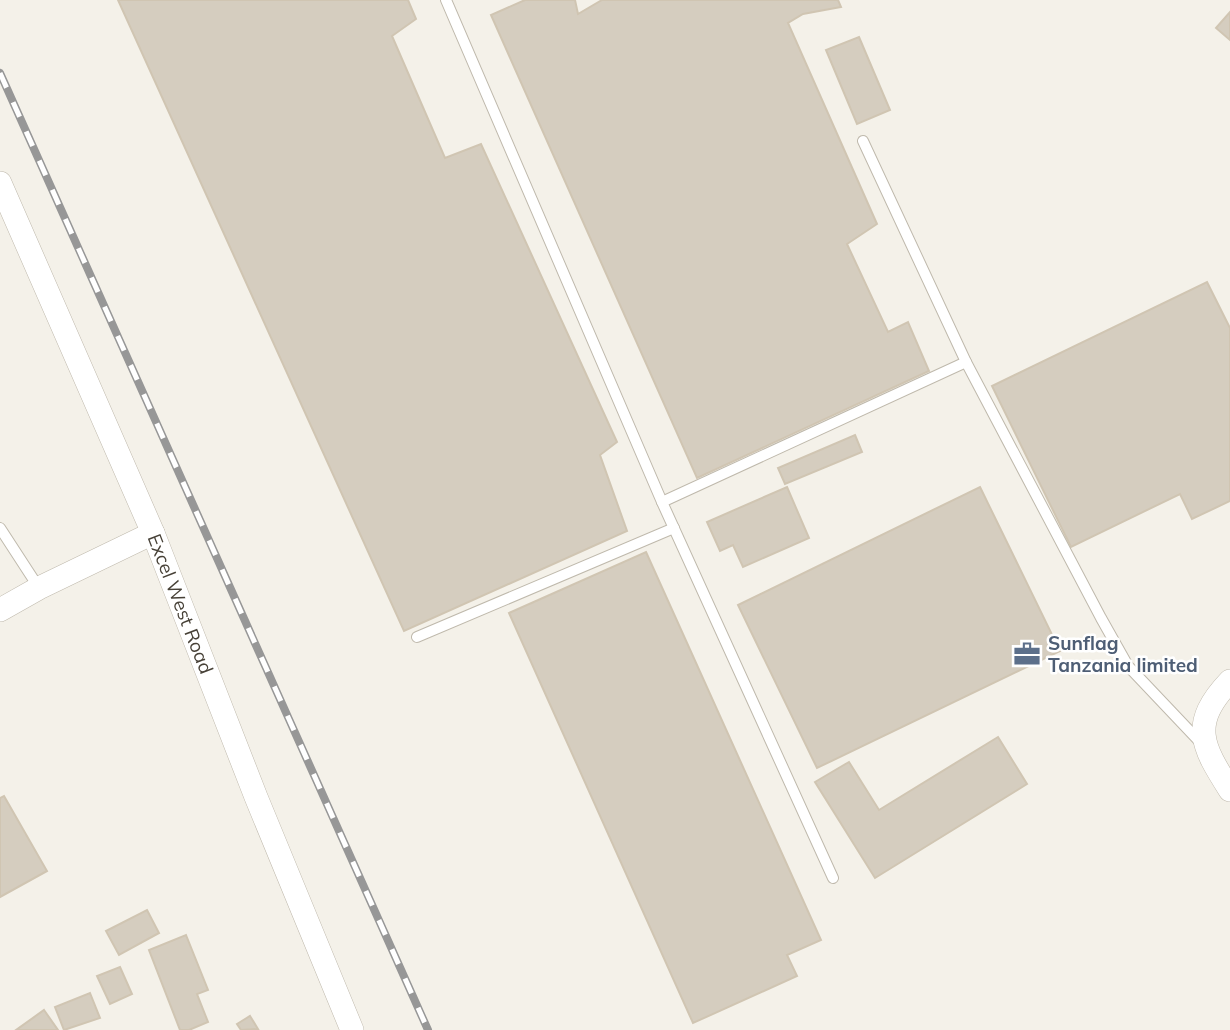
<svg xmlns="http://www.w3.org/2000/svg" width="1230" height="1030" font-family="Mulish,sans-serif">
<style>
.building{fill:#d5cdbf;stroke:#d0c5b2;stroke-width:2}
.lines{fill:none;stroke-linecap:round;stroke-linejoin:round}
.service-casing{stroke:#bfb9ac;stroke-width:12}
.minor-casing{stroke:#bfb9ac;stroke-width:24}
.service{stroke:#fff;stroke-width:10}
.minor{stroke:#fff;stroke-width:23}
.rail-casing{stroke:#979797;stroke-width:8}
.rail{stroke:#fff;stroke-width:5;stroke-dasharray:16;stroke-linecap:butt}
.labels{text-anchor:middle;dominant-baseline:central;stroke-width:5;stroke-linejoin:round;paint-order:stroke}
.street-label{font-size:19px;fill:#474137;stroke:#fff}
.service-label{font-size:19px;font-weight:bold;fill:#4e5e75;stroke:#fff;text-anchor:start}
</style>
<rect width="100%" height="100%" fill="#f4f1e9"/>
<g class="building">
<path d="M118 0H408L416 19 392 36 445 158 481 144 617 442 600 455 627 531 404 631Z"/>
<path d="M525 0H575L578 14 602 0H838L841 7 803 14 788 23 877 224 847 244 888 332 908 322 929 371 697 478 491 15Z"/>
<path d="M1230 12V40L1216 28Z"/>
<path d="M859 37 890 110 857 124 826 50Z"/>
<path d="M1207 282 1230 328V501L1192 519 1180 494 1071 547 992 386Z"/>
<path d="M855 435 862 452 785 484 778 468Z"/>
<path d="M787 487 809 538 743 567 733 545 720 551 707 522Z"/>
<path d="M980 487 1060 651 817 768 738 605Z"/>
<path d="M646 552 821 940 787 955 797 976 693 1023 509 613Z"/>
<path d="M998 737 1027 784 875 878 815 782 849 762 879 810Z"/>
<path d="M4 796 47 871 0 897V798Z"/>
<path d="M147 910 159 933 119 955 106 931Z"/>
<path d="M186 935 208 990 197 994 208 1022 189 1030H180L149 950Z"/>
<path d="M120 967 132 994 110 1004 97 976Z"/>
<path d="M90 993 100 1018 64 1030 55 1007Z"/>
<path d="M44 1010 58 1030H16Z"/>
<path d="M250 1016 258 1029 241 1030 237 1024Z"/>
</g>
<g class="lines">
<g class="service-casing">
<g id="service">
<path d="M446 0 662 502 833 878"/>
<path d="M863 141 966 362 1101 618 1128 666 1201 743"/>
<path d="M662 502 966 362"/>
<path d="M0 528 39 588"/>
<path d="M417 637 674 528"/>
</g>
</g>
<g class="minor-casing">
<g id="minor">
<path id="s1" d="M0 183 153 533 256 797 352 1030"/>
<path d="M0 610 39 588 153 533"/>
<path d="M1230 681C1189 724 1202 746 1230 790"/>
</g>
</g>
<use href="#service" class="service"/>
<use href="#minor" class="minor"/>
<g class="rail-casing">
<path id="rail" d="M0 73 428 1030"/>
</g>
<use href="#rail" class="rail"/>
</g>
<defs>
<g id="office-bare" transform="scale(2.1)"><path d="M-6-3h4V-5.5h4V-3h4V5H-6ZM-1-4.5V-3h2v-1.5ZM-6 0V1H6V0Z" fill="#5c6f8a" stroke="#fff" stroke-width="2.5" paint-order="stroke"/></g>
</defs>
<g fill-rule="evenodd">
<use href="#office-bare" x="1027" y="654"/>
</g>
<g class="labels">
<g class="street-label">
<text stroke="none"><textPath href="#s1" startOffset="458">Excel West Road</textPath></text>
</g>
<g class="service-label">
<text x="1048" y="643">Sunflag<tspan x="1048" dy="22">Tanzania limited</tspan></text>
</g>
</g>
</svg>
